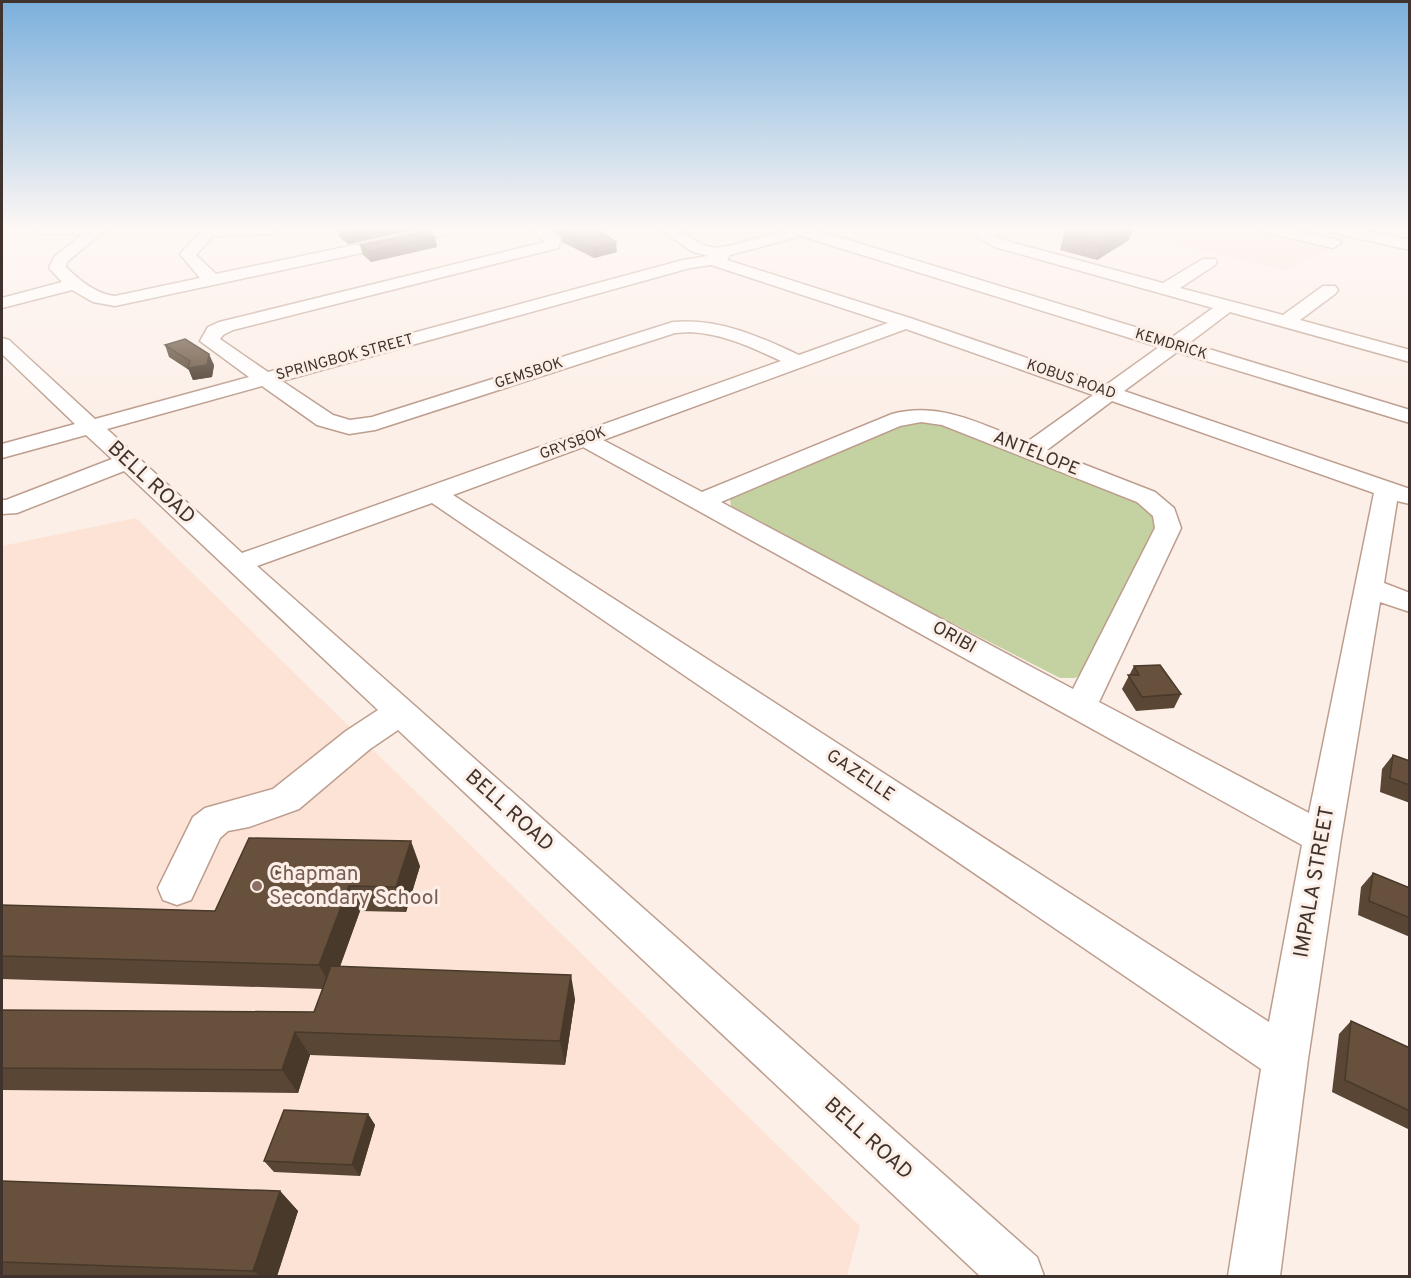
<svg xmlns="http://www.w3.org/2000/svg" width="1411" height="1278" font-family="Overpass,sans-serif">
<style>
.built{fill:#fce3d6}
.green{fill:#c4d1a0}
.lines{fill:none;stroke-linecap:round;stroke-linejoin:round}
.minor-casing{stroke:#bd9e8e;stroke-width:3}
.minor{fill:#fff;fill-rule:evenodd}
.wall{fill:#594634}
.shaded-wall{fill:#48392a}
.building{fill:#67513c;stroke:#48392a;stroke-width:1.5}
.education-dot{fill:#8d6e63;stroke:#fcefe8;stroke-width:2}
.labels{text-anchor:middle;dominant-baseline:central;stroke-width:6;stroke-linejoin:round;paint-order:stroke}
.far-street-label{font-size:15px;fill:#40332d;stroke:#fcefe8}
.street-label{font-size:18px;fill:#40332d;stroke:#fcefe8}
.near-street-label{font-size:21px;fill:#40332d;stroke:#fcefe8}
.near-education-label{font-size:21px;fill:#785e54;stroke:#fcefe8;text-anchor:start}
</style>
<rect width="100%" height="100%" fill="#fcefe8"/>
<g class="built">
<path d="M1102 229H1316L1356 237 1286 270Z"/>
<path d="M136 518 860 1226 847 1276H2V546Z"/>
</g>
<path class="green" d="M928 419 1149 504 1157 525 1084 672 1075 678H1060L750 520 731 507 730 498 907 420Z"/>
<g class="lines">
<g class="minor-casing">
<g id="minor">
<path d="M32 229H106L67 262 66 267C79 280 96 294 115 296L200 278 180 254 204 229H279L271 234 213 236 196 255 216 274 430 229H458L450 234 115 306 93 302 72 290 2 308V298L62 282 49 268 54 257 83 234H40Z"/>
<path d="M533 229H549L561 239 558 248 233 330 223 335 220 339 268 372 683 260 708 256 691 251 660 229H677L703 245 716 248 733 245 788 229H816V230L1171 338 1213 308 995 247 976 236 981 229H1004L1002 232 994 235 1007 241 1163 283 1203 259H1215L1217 262 1215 265 1180 288 1283 315 1323 286H1335L1338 290 1335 294 1300 320 1410 350V362L1230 312 1189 343 1410 410V423L1177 352 1124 391 1410 489V504L1397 501 1384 583 1410 593V612L1380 602 1341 838 1308 1059 1280 1276H1228L1261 1069 432 503 257 566 1037 1257 1044 1276H980L398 730 370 749 299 809 249 827 228 831 220 838 191 900 177 905 163 900 158 888 193 817 205 808 273 789 346 731 378 710 124 471 17 513 2 514V500H6L112 459 86 435 2 458V444L75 424 2 354V338L9 340 95 419 249 377 200 341 208 327 219 322 545 242ZM801 236 1159 347 1106 385 913 319 727 260 730 255ZM711 265 888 323 799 355C758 336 719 318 673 322L372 417 350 420 333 415 282 381 690 268ZM906 329 1093 395 1027 442C982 425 941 401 892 414L702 492 603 440ZM690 332C724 334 751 347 781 361L242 553 107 429 262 386 317 425 349 434 375 430 675 333ZM1112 401 1374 493 1309 813 1099 702 1181 528 1174 508 1155 492 1047 450ZM921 422 942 425 1137 502 1153 516 1155 528 1073 689 721 502 900 426ZM583 447 1302 845 1269 1022 453 495Z"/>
<path d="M1261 229H1289L1339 240 1341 243 1333 248 1264 232Z"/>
<path d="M1327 229H1356L1410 240V250L1330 232Z"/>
</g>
</g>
<use href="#minor" class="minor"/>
</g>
<g class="wall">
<path d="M338 229H412L413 230 348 244 340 238Z"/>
<path d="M552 229H596L617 252 594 258 562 242V237Z"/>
<path d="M1064 235 1129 240 1097 260 1060 250Z"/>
<path d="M435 237 437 247 371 262 363 255 360 245Z"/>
<path d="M165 345 214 365 212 377 193 380 189 370 169 357Z"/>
<path d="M1134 666 1181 694 1174 708 1136 711 1122 689Z"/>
<path d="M1393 755 1410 761V803L1380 792 1382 769Z"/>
<path d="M420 866 406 912 360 911 340 966 575 999 565 1065 310 1055 298 1093 2 1090V1010L314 1012 323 989 2 979V905L215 911Z"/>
<path d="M1373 873 1410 888V937L1358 915 1361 887Z"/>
<path d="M1351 1021 1410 1048V1130L1332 1092 1339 1034Z"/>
<path d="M368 1114 375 1125 360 1176 274 1172 264 1161Z"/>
<path d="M2 1181 280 1191 298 1211 277 1276H2Z"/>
</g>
<g class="shaded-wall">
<path d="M371 229H412L413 230 348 244 345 234Z"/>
<path d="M1128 229H1133L1129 240 1097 260 1101 244Z"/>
<path d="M435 237 437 247 371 262 368 251Z"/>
<path d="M616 242 617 252 594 258 593 248Z"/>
<path d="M209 354 214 365 212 377 193 380 188 368Z"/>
<path d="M411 841 420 866 406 912 396 887Z"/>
<path d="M349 886 360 911 332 989 319 965Z"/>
<path d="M571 975 575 999 565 1065 560 1041Z"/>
<path d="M295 1032 310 1055 298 1093 282 1070Z"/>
<path d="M368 1114 375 1125 360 1176 352 1165Z"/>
<path d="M280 1191 298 1211 277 1276H260L253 1271Z"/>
</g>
<g class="building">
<path d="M338 229H371L345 234Z"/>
<path d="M561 229H596L616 242 593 248 561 232Z"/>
<path d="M1076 229H1128L1101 244 1064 235Z"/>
<path d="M427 231 435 237 368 251 360 245Z"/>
<path d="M185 339 209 354 207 365 188 368 190 361 165 345Z"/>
<path d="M1160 665 1181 694 1142 697 1128 675H1139L1134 666Z"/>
<path d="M1393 755 1410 761V785L1390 778Z"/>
<path d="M249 838 411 841 396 887 349 886 319 965 2 956V905L215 911Z"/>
<path d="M1373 873 1410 888V918L1369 901Z"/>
<path d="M331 966 571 975 560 1041 295 1032 282 1070 2 1068V1010L314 1012Z"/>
<path d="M1351 1021 1410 1048V1111L1345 1080Z"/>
<path d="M284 1110 368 1114 352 1165 264 1161Z"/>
<path d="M2 1181 280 1191 253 1271 2 1262Z"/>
</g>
<linearGradient id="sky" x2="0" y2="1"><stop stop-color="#7aafdc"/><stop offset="0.56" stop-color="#fef8f5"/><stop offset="1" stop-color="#fef8f5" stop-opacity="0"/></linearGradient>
<rect width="1411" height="408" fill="url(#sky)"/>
<circle class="education-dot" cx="257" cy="886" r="6"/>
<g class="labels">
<g class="far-street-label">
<text transform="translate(1171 345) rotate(17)">KEMDRICK</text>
<text transform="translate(345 358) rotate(-15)">SPRINGBOK STREET</text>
<text transform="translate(529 374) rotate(-18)">GEMSBOK</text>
<text transform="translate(1071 380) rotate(19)">KOBUS ROAD</text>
<text transform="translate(573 444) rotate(-20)">GRYSBOK</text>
</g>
<g class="street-label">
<text transform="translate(1036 454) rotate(22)">ANTELOPE</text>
<text transform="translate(954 638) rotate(29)">ORIBI</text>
<text transform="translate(860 776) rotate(34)">GAZELLE</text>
</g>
<g class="near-street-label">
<text transform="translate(151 483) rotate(43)">BELL ROAD</text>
<text transform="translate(509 811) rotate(42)">BELL ROAD</text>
<text transform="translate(1315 882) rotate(-80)">IMPALA STREET</text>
<text transform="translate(868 1139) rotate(42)">BELL ROAD</text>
</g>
<g class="near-education-label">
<text x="269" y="874">Chapman<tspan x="269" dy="24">Secondary School</tspan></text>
</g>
</g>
<rect width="1411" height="1278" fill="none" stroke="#40332d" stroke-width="6"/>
</svg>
